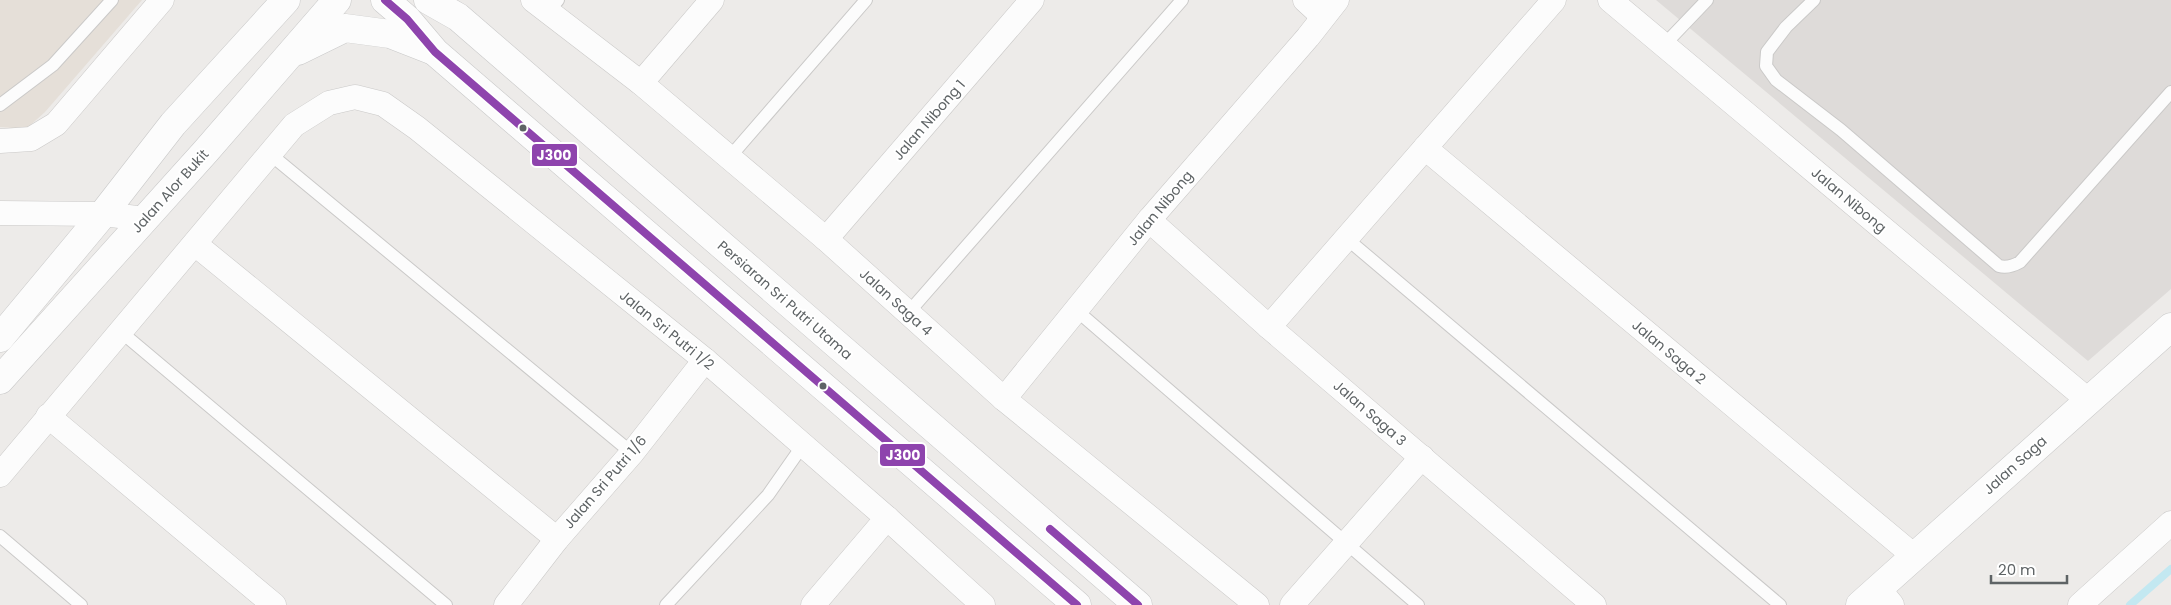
<svg xmlns="http://www.w3.org/2000/svg" width="2171" height="605" font-family="Poppins,sans-serif">
<style>
.commercial{fill:#e5dfd8}
.education{fill:#dedbd9}
.lines{fill:none;stroke-linecap:round;stroke-linejoin:round}
.stream{stroke:#c3e8f1;stroke-width:8}
.lane-casing{stroke:#cac9c8;stroke-width:14}
.street-casing{stroke:#cac9c8;stroke-width:25}
.secondary-casing{stroke:#c9c9c9;stroke-width:29}
.lane{stroke:#fcfcfc;stroke-width:12}
.street{stroke:#fcfcfc;stroke-width:24}
.secondary{stroke:#fcfcfc;stroke-width:28}
.bus-1-casing{stroke:#fff;stroke-width:11}
.bus-1{stroke:#8e44ad;stroke-width:8}
.bus-dot{fill:#5e6365;stroke:#fff;stroke-width:2}
.labels{text-anchor:middle;dominant-baseline:central;stroke-width:4;stroke-linejoin:round;paint-order:stroke}
.street-label{font-size:14px;fill:#5e6365;stroke:#fff}
.line-badge{stroke:#fff;stroke-width:2}
.badge-label{font-size:14px;text-anchor:middle;font-weight:bold;fill:#fff}
</style>
<rect width="100%" height="100%" fill="#edebe9"/>
<path class="commercial" d="M0 0H142L45 112 26 129 0 127Z"/>
<path class="education" d="M1656 0H2171V289L2088 361Z"/>
<g class="lines">
<path class="stream" d="M2130 605 2171 569"/>
<g class="lane-casing">
<g id="lane">
<path d="M1814 0 1786 27 1767 52 1766 66 1776 80 1841 130 1999 266C2007 268 2013 266 2020 262L2171 92"/>
<path d="M548 12 558 0"/>
<path d="M1664 45 1707 0"/>
<path d="M0 105 53 65 112 0"/>
<path d="M270 154 632 453"/>
<path d="M729 158 866 0"/>
<path d="M1346 238 1780 605"/>
<path d="M1076 310 1418 605"/>
<path d="M908 313 1182 0"/>
<path d="M120 331 446 605"/>
<path d="M0 536 81 605"/>
<path d="M666 605 768 495 803 445"/>
</g>
</g>
<g class="street-casing">
<g id="street">
<path d="M533 0 641 83 826 239 1004 399 1257 605"/>
<path d="M1305 0 1317 11 1320 19"/>
<path d="M1610 0 2088 400"/>
<path d="M641 83 712 0"/>
<path d="M0 141 31 139 56 124 162 0"/>
<path d="M1425 148 1913 555"/>
<path d="M0 213 103 214 145 219"/>
<path d="M1149 220 1269 327 1594 605"/>
<path d="M826 239 1032 0"/>
<path d="M195 244 557 539"/>
<path d="M1269 327 1554 0"/>
<path d="M1004 399 1149 220 1308 37 1337 0"/>
<path d="M48 416 274 605"/>
<path d="M0 475 294 125 329 103 355 97 383 104 417 128 705 360 887 518 983 605"/>
<path d="M1878 588 1892 605"/>
<path d="M506 605 557 539 632 453 705 360"/>
<path d="M813 605 887 518"/>
<path d="M1292 605 1422 457"/>
<path d="M2080 605 2171 523"/>
</g>
</g>
<g class="secondary-casing">
<g id="secondary">
<path d="M385 0 407 19 435 52 1077 605"/>
<path d="M428 0 458 17 1138 605"/>
<path d="M298 51 345 28 390 34 431 50"/>
<path d="M0 338 103 214 173 124 286 0"/>
<path d="M0 380 206 151 337 0"/>
<path d="M1860 605 2171 327"/>
</g>
</g>
<use href="#lane" class="lane"/>
<use href="#street" class="street"/>
<use href="#secondary" class="secondary"/>
<g class="bus-1-casing">
<g id="bus-1">
<path d="M385 0 407 19 435 52 1077 605"/>
<path d="M1050 529 1138 605"/>
</g>
</g>
<use href="#bus-1" class="bus-1"/>
</g>
<g class="bus-dot">
<circle cx="523" cy="128" r="4.5"/>
<circle cx="823" cy="386" r="4.5"/>
</g>
<g class="labels">
<g class="street-label">
<text transform="translate(929 120) rotate(-49)">Jalan Nibong 1</text>
<text transform="translate(170 191) rotate(-48)">Jalan Alor Bukit</text>
<text transform="translate(1849 200) rotate(40)">Jalan Nibong</text>
<text transform="translate(1160 208) rotate(-50)">Jalan Nibong</text>
<text transform="translate(785 300) rotate(41)">Persiaran Sri Putri Utama</text>
<text transform="translate(896 302) rotate(42)">Jalan Saga 4</text>
<text transform="translate(667 330) rotate(39)">Jalan Sri Putri 1/2</text>
<text transform="translate(1669 352) rotate(40)">Jalan Saga 2</text>
<text transform="translate(1370 413) rotate(41)">Jalan Saga 3</text>
<text transform="translate(2015 465) rotate(-42)">Jalan Saga</text>
<text transform="translate(605 482) rotate(-49)">Jalan Sri Putri 1/6</text>
</g>
</g>
<g class="line-badge">
<rect x="531" y="143" width="47" height="24" rx="5" fill="#8e44ad"/>
<rect x="879" y="443" width="47" height="24" rx="5" fill="#8e44ad"/>
</g>
<g class="badge-label">
<text x="554" y="160">J300</text>
<text x="903" y="460">J300</text>
</g>
<path d="M1991 575v8h76v-8" fill="none" stroke="#5e6365" stroke-width="2.5"/>
<text x="1998" y="575" font-size="15" fill="#5e6365" stroke="#ffffff" stroke-width="4" paint-order="stroke">20 m</text>
</svg>
